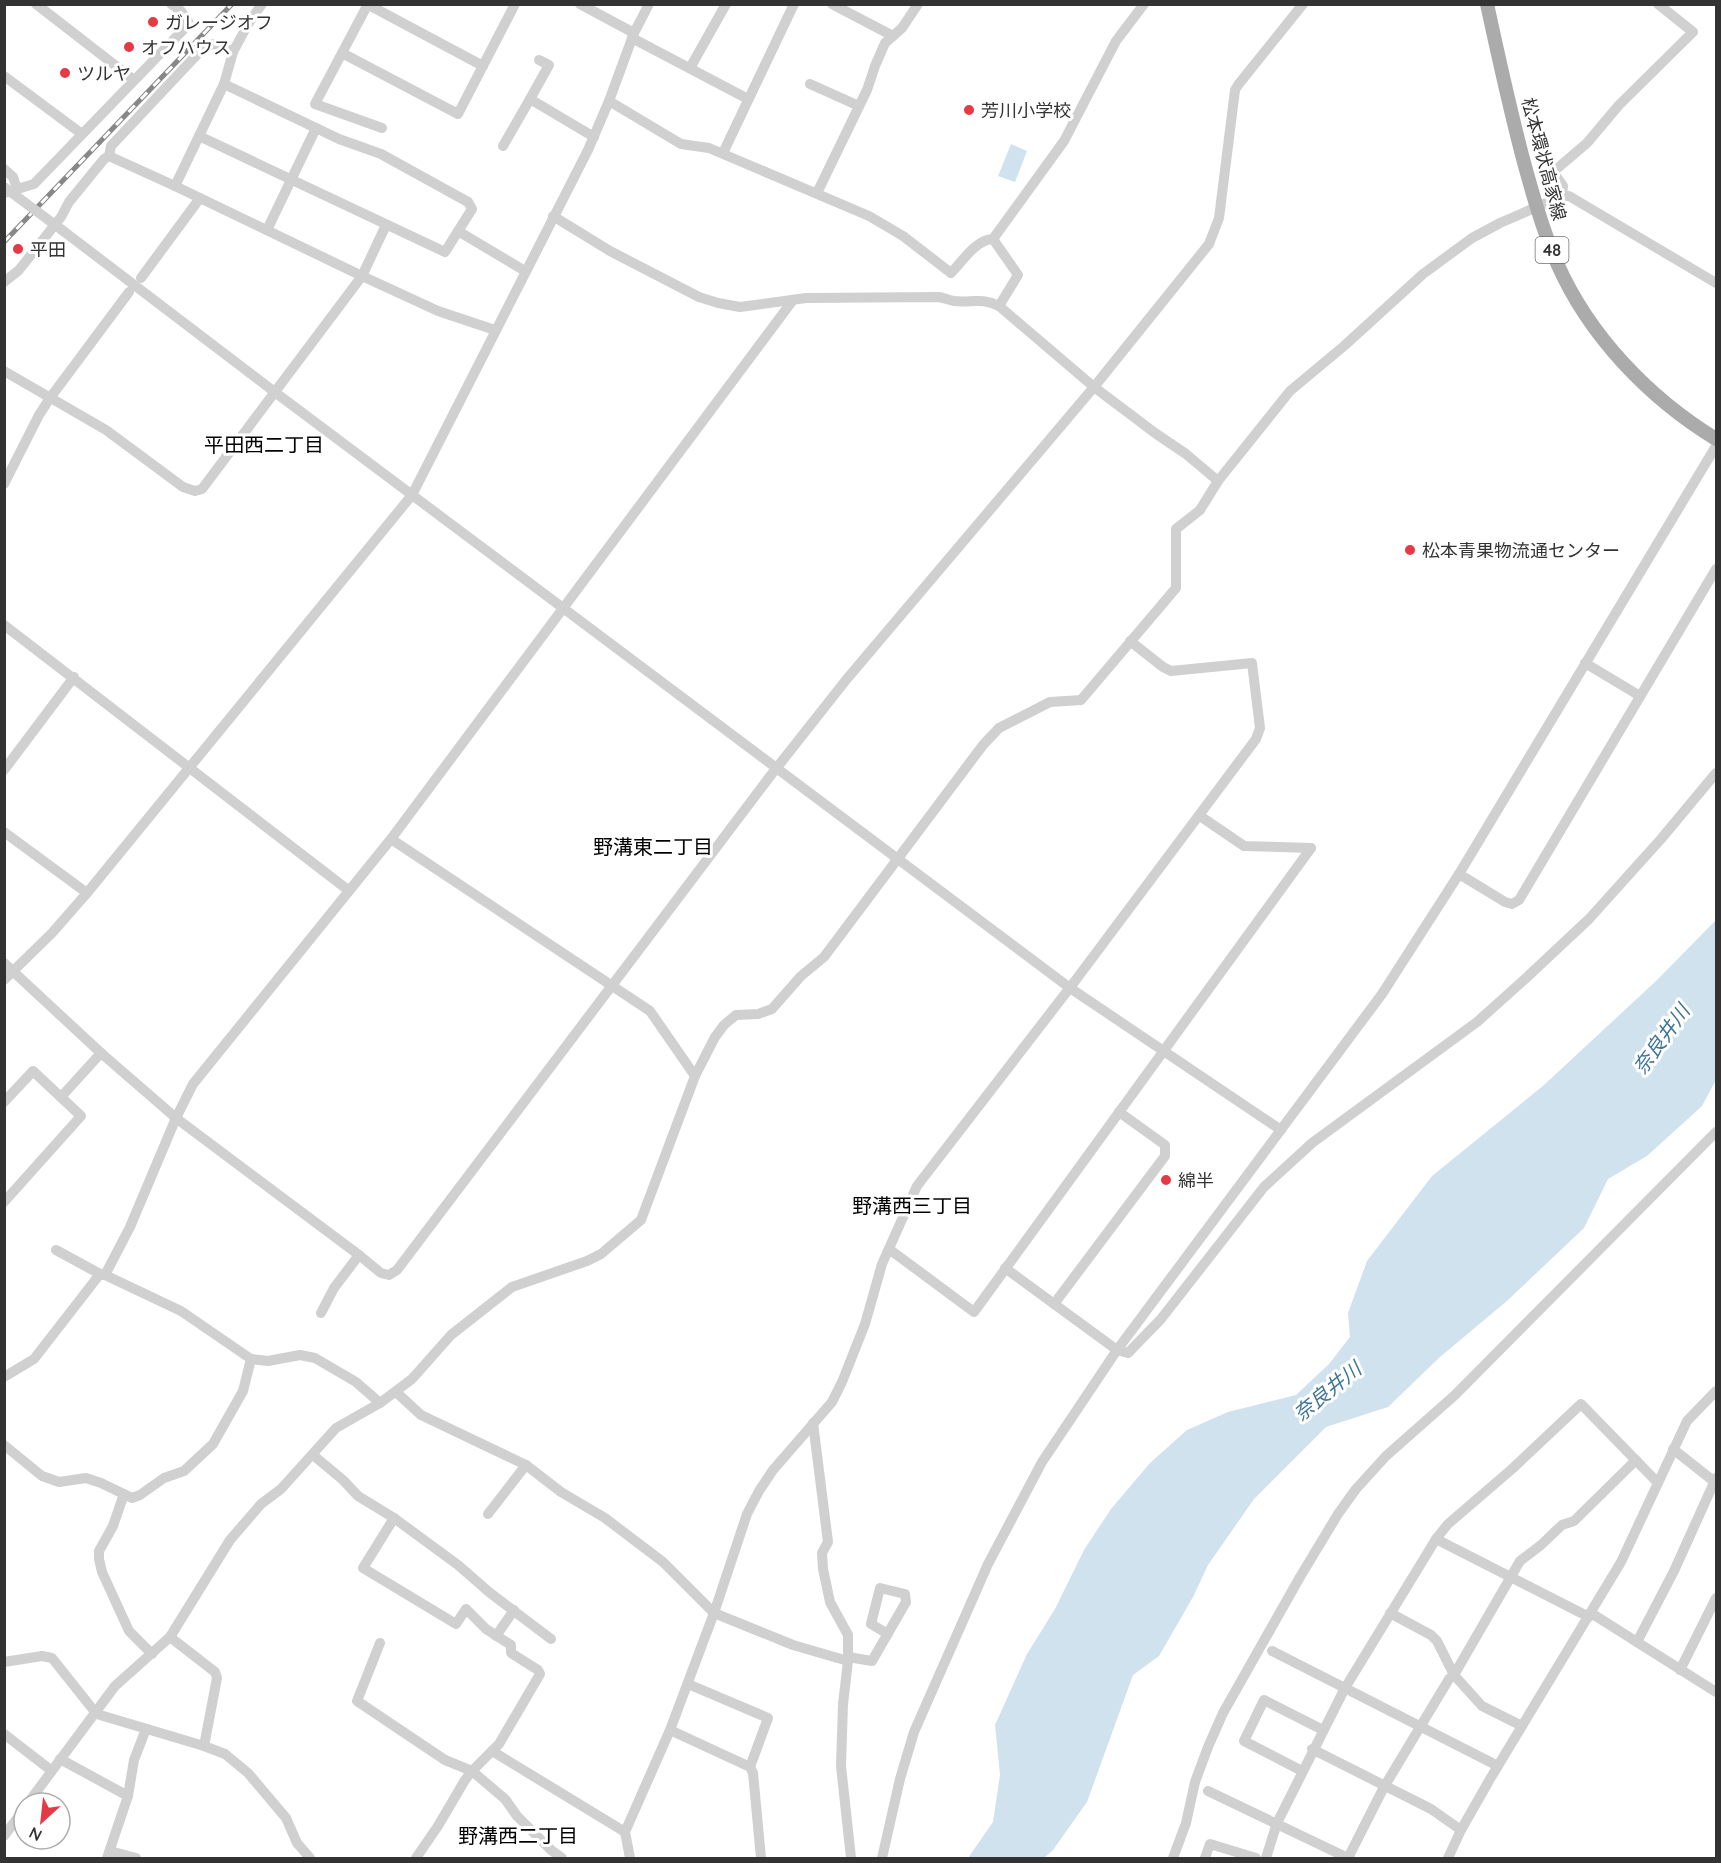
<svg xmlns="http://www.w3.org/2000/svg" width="1721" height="1863" font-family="Quicksand,'Noto Sans JP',sans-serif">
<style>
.water{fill:#cfe2ee}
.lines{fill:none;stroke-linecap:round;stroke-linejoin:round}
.minor{stroke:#d0d0d0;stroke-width:10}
.major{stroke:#ababab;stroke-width:14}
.rail-casing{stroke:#888;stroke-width:5}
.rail{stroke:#fff;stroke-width:3;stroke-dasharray:9;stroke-linecap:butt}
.minor-bridge{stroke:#d0d0d0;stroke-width:10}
.poi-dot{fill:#e63946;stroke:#fff;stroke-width:2}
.labels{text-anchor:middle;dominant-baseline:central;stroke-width:6;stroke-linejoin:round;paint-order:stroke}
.shield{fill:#fff;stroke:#707070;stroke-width:1.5}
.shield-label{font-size:16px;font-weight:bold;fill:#333}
.poi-label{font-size:18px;fill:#333;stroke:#fff;text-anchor:start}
.street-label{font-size:18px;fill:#333;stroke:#fff}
.neighbourhood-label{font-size:20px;fill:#000;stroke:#fff}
.water-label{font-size:20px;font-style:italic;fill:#3f7597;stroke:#fff}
</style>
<rect width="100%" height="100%" fill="#fff"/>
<g class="water">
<path d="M1011 144 1027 151 1015 182 998 176Z"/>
<path d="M1716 920V1080L1702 1106 1647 1156 1608 1179 1584 1228 1508 1300 1440 1357 1388 1407 1326 1427 1254 1499 1208 1565 1193 1597 1159 1656 1133 1675 1087 1802 1053 1850 1044 1858H968L993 1822 1000 1775 995 1725 1027 1654 1055 1609 1084 1550 1111 1509 1150 1463 1187 1430 1228 1412 1296 1395 1329 1364 1350 1337 1348 1313 1367 1261 1432 1176 1544 1085 1656 981Z"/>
</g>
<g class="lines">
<g class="minor">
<path d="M36 4 134 80"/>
<path d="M367 4 483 66"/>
<path d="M368 4 342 53 458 114 515 4"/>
<path d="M580 4 634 33"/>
<path d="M832 4 893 36"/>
<path d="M632 38 748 99"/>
<path d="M342 53 315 104 382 128"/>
<path d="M690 68 726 4"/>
<path d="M4 76 82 134"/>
<path d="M810 84 859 106"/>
<path d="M530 99 549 65 539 60"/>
<path d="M609 101 681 144 709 148 869 216 903 236 951 273C963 261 975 240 993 239L1064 141 1116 41 1144 4"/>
<path d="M199 136 445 252 472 209 468 202 381 154 339 139 224 84"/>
<path d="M503 146 530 99 594 137"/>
<path d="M723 153 794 4"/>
<path d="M109 156 175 186 362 276 438 311 495 330"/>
<path d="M4 169 13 177 17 189"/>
<path d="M175 186 224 84 233 52 248 24 262 4"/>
<path d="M4 193 34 184 183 30 188 21 181 11 171 4"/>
<path d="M817 193 867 90 875 66 885 43 902 28 918 4"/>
<path d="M1562 196 1563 186 1553 172 1587 143 1619 105 1693 32 1658 4"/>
<path d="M553 216 610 251 699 297 718 303 740 307 806 298 939 297C944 298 949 300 954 301 972 303 981 297 999 306L1094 387 1155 433 1186 454 1218 481"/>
<path d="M62 230 276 393 1070 988 1281 1130"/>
<path d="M267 230 316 128"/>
<path d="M458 231 525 271"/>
<path d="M993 239 1018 275 999 306"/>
<path d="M141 278 200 198"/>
<path d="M4 282 19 270 61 217 69 202 104 159 109 156 111 146 206 45 216 44 233 52"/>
<path d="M4 371 106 430 183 487 195 491 202 489 362 276 386 225"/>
<path d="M4 484 39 415 50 398 129 292"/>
<path d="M4 625 348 890"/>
<path d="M1585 663 1640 696"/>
<path d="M4 770 74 677"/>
<path d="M1200 816 1244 846 1311 848"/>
<path d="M4 832 87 893"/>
<path d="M391 839 650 1011 695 1076"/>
<path d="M1459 874 1505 902 1512 904 1519 900 1716 569"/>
<path d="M4 963 101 1053 176 1118 359 1255 381 1273 389 1275 397 1270 771 775 846 680 1094 387 1209 244 1219 218 1235 90 1238 85 1303 4"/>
<path d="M4 980 52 933 87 893 412 495 588 150 609 101 634 33 649 4"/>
<path d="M61 1097 101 1053"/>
<path d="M4 1102 33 1071 81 1116 4 1202"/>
<path d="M889 1249 974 1312 1311 848"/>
<path d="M56 1250 100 1274"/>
<path d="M1005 1268 1117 1350 1128 1353 1161 1319 1264 1187 1312 1143 1477 1022 1525 979 1589 919 1661 839 1716 773"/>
<path d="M105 1275 130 1227 176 1118 193 1084 391 839 793 300"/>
<path d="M1054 1304 1165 1156V1145L1119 1112"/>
<path d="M321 1313 334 1288 359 1255"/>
<path d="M4 1377 34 1359 100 1274 105 1275 181 1311 251 1359 268 1361 300 1355 315 1358 356 1382 380 1403"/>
<path d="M396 1392 421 1415 526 1465 561 1492 605 1518 663 1562 714 1613 793 1645 848 1661"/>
<path d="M813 1423 828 1542 822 1553 823 1569 830 1602 848 1635V1661L843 1704 841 1766 851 1858"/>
<path d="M4 1445 42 1476 59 1482 86 1478 101 1483 132 1498 140 1495 164 1478 184 1471 213 1444 243 1391 251 1359"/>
<path d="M1673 1449 1716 1483"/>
<path d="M313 1455 343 1480 358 1496 394 1518 363 1568 456 1624 466 1609 486 1629 511 1645V1653L538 1670 540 1674 499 1744 492 1751"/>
<path d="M124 1494 113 1526 99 1551V1559L102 1572 129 1631 152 1654"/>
<path d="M488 1514 526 1465"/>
<path d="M394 1518 458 1565 489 1592 551 1639"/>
<path d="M1436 1539 1589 1617"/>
<path d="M1390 1613 1431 1635 1437 1641 1454 1675 1482 1706 1522 1726"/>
<path d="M1591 1613 1716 1692"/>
<path d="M496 1636 514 1610"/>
<path d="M170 1637 215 1672 217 1678 204 1746"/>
<path d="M1637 1642 1674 1571 1716 1478"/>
<path d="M380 1643 357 1701 445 1760 472 1771 465 1780 438 1826 416 1858"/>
<path d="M1272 1651 1498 1766"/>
<path d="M848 1657 872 1661 906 1602 905 1594 880 1588 871 1624 888 1634"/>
<path d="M4 1662 42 1656 52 1658 95 1712 100 1715 204 1746 225 1754 248 1773 286 1818 297 1843 310 1858"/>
<path d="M1680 1670 1716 1598"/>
<path d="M688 1684 768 1718 750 1767"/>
<path d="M670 1730 750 1767 753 1773 761 1858"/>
<path d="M4 1734 52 1771"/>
<path d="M1312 1749 1431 1809 1461 1830"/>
<path d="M60 1759 128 1796 107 1858"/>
<path d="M1302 1771 1244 1741 1264 1700 1323 1730"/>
<path d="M1208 1791 1348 1858"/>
<path d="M128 1796 134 1760 146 1729"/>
<path d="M28 1803 115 1686 170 1637 230 1540 261 1504 281 1489 336 1428 380 1403 412 1379 451 1335 512 1287 587 1261 601 1254 641 1220 695 1076 715 1037 724 1025 736 1015 758 1014 772 1009 801 976 824 957 983 745 999 728 1050 702 1081 700 1176 588V529L1200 510 1218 481 1290 391 1344 346 1423 274 1472 238 1500 223 1562 196H1569L1716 283"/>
<path d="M4 1836 24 1809"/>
<path d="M110 1851 136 1858"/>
<path d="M562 1858 551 1850 517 1816 505 1799 472 1771 492 1751 625 1832"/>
<path d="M630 1858 625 1832 670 1730 714 1613 747 1514 759 1491 773 1470 832 1402 842 1382 865 1324 882 1264 917 1186 1075 981 1256 739 1260 728 1252 663 1171 671 1163 667 1130 641"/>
<path d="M882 1858 900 1779 914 1732 988 1564 1042 1462 1117 1350 1382 994 1459 874 1716 446"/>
<path d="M1173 1858 1186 1823 1195 1782 1208 1747 1223 1713 1300 1577 1338 1514 1356 1489 1386 1456 1455 1395 1716 1132"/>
<path d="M1205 1858 1210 1844 1256 1858"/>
<path d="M1266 1858 1277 1823 1345 1688 1436 1539 1448 1524 1512 1469 1581 1404 1658 1483"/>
<path d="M1350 1858H1348L1384 1787 1449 1679 1454 1675 1520 1561 1541 1545 1562 1525 1574 1521 1636 1460"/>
<path d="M1448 1858 1461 1830 1490 1779 1621 1562 1687 1421 1716 1391"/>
</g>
<path class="major" d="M1487 4C1498 55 1509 105 1522 155 1532 192 1542 228 1557 263 1589 336 1649 398 1716 439"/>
<g class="rail-casing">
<path id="rail" d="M4 242 232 4"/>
</g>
<use href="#rail" class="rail"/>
<path class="minor-bridge" d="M4 187 62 230"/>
</g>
<g class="poi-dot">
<circle cx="153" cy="22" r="6"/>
<circle cx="129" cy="47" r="6"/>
<circle cx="65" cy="73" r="6"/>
<circle cx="969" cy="110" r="6"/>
<circle cx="18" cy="249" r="6"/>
<circle cx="1410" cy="550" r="6"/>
<circle cx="1166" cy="1180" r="6"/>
</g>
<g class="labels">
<rect class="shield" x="1535.5" y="237" width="33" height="26" rx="4.5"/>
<g class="shield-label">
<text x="1552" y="250">48</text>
</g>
<g class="poi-label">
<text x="165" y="22">ガレージオフ</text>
<text x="141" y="47">オフハウス</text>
<text x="77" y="73">ツルヤ</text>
<text x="981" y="110">芳川小学校</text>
<text x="30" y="249">平田</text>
<text x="1422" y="550">松本青果物流通センター</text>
<text x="1178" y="1180">綿半</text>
</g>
<g class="street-label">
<text transform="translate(1544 159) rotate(75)">松本環状高家線</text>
</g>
<g class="neighbourhood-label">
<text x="264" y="444">平田西二丁目</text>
<text x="653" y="846">野溝東二丁目</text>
<text x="912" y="1205">野溝西三丁目</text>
<text x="518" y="1835">野溝西二丁目</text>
</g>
<g class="water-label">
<text transform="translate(1661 1039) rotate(-54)">奈良井川</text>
<text transform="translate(1327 1391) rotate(-39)">奈良井川</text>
</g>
</g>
<rect width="1721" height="1863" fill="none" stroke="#333333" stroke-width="12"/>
<g transform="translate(42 1821) rotate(207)"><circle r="28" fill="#ffffff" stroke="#adadad" stroke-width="1.5"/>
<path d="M0-4.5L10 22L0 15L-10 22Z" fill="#e63946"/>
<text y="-9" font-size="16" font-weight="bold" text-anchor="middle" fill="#333333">N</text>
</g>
</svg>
